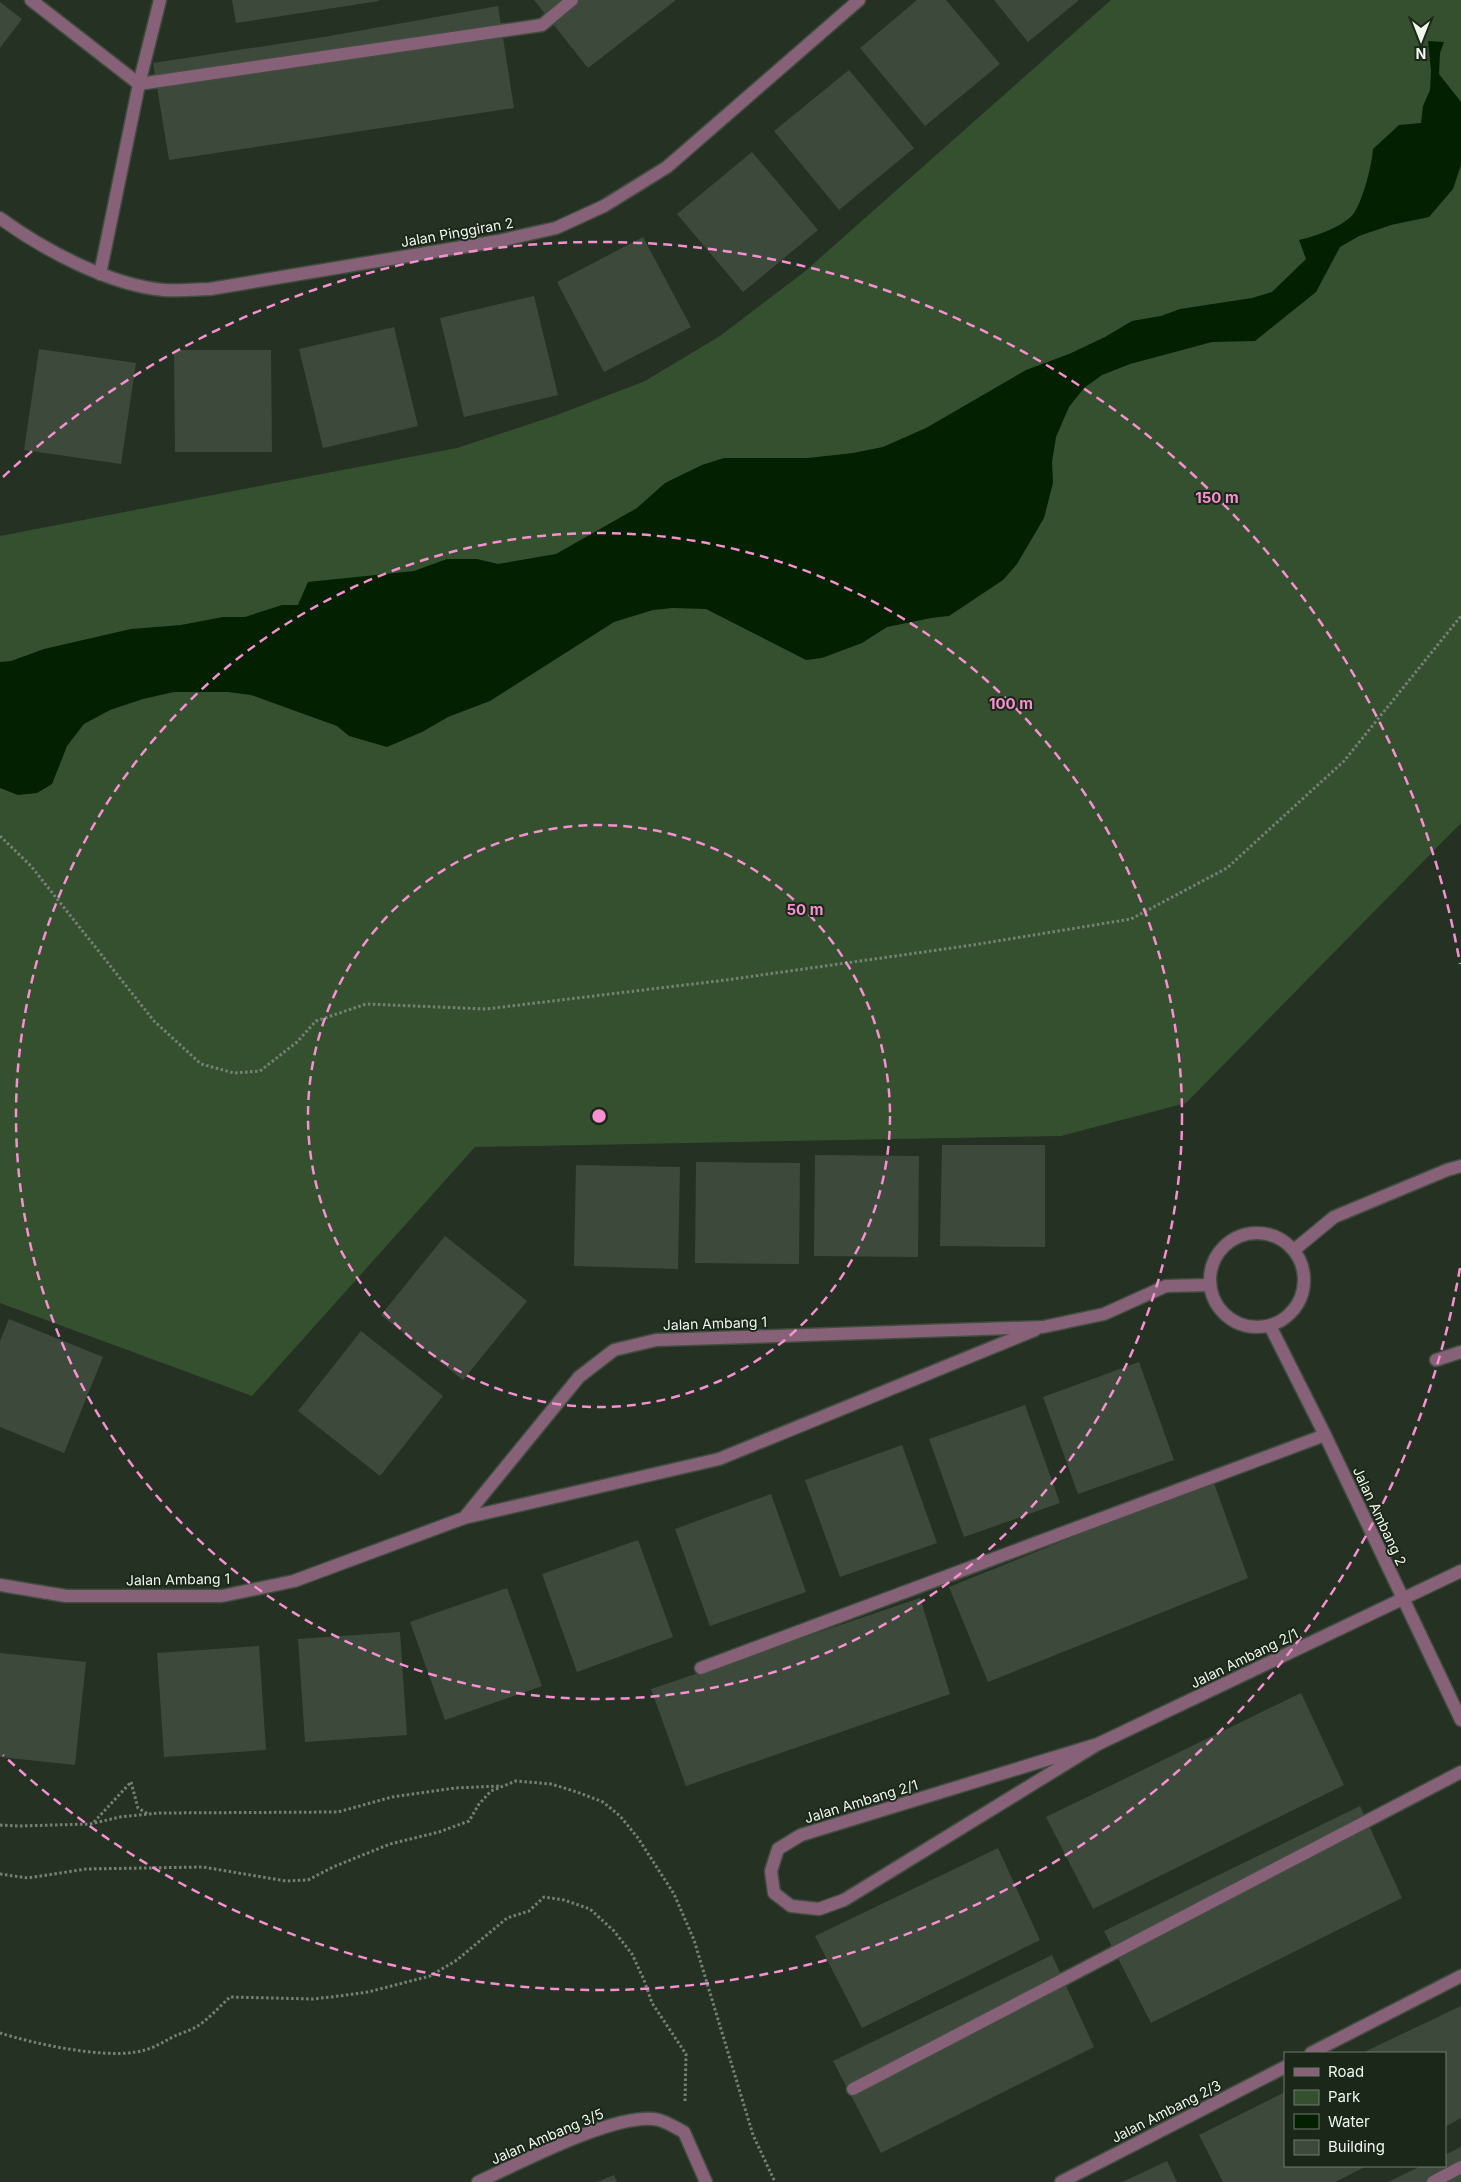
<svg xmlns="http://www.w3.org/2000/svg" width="1461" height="2182" font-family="Inter,sans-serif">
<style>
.green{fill:#34502f}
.water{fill:#032001}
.building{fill:#3d4a3b}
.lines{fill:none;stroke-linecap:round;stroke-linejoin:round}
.minor-casing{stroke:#414d3f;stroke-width:15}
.path{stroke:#768175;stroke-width:3;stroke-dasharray:2.5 2.5;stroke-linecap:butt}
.minor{stroke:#866177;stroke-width:12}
.ring{fill:none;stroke:#f690d0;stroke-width:2.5;stroke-dasharray:9 6}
.labels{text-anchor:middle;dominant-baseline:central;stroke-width:4;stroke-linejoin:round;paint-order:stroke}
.street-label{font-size:14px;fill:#eff7ee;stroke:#1b2719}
.centre{fill:#f690d0;stroke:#1b2719;stroke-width:2.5}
.ring-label{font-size:15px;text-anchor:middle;font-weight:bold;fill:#f690d0;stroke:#1b2719;stroke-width:4;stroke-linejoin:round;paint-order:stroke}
</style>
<rect width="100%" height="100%" fill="#253123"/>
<path class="green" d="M1111 0H1461V823L1186 1103 1061 1136 475 1147 252 1396 0 1303V536L457 448 557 415 645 381 720 336 803 273Z"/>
<path class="water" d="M1428 41 1444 42 1440 53 1439 74 1461 102V165L1453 189 1429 217 1391 225 1359 236 1340 247 1316 292 1255 341 1212 342 1130 364 1102 375 1084 388 1069 407 1056 437 1052 462 1053 483 1044 518 1017 564 1003 580 949 616 931 618 887 627 862 643 822 658 806 660 706 609 672 608 653 610 614 622 490 701 448 717 422 732 387 747 349 736 337 726 251 695 228 692H174L143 699 110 710 84 724 67 746 52 784 37 793 18 795 0 788V662L11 661 44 649 131 629 181 625 223 617H245L282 605H298L308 582 414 571 447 559H477L498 564 556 554 637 508 665 483 702 465 724 458H808L853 453 883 447 926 428 1026 370 1069 354 1105 337 1132 321 1161 316 1180 309 1252 298 1272 292 1306 259 1299 240C1314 237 1345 226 1354 213 1363 200 1372 165 1373 149L1399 125 1421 123 1423 106 1430 90 1431 71Z"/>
<g class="building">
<path d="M232 0H379V1L236 23Z"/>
<path d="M534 0H676L588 68Z"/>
<path d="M917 0H946L1000 64 925 126 860 48Z"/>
<path d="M994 0H1079L1028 42Z"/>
<path d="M0 2 22 19 0 48Z"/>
<path d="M498 6 514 108 169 160 153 63 324 37Z"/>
<path d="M849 70 914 148 839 210 774 131Z"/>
<path d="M752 152 818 230 743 292 677 214Z"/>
<path d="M643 237 691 327 604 372 557 282Z"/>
<path d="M534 296 558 395 464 417 440 318Z"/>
<path d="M394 327 418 426 323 448 299 349Z"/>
<path d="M39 349 136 363 121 464 24 450Z"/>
<path d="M174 350H271L272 452H175Z"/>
<path d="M942 1145H1045V1247L940 1246Z"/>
<path d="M815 1155 919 1156 918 1257 814 1256Z"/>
<path d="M696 1162 800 1163 799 1264 695 1263Z"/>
<path d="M576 1165 680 1167 678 1269 574 1266Z"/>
<path d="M445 1236 527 1301 463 1380 381 1315Z"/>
<path d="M9 1319 103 1357 64 1453 0 1427V1341Z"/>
<path d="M361 1331 443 1396 380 1476 298 1411Z"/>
<path d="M1139 1362 1174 1460 1078 1494 1043 1397Z"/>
<path d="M1025 1405 1060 1503 964 1537 929 1439Z"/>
<path d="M902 1445 937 1543 840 1577 805 1480Z"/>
<path d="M1214 1483 1248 1578 988 1682 949 1587 1100 1526Z"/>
<path d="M771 1494 806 1592 710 1626 675 1529Z"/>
<path d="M638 1540 673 1637 577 1672 542 1574Z"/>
<path d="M507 1588 542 1686 445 1720 410 1622Z"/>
<path d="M920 1598 950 1694 686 1786 651 1689Z"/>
<path d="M400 1632 407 1735 305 1742 298 1639Z"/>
<path d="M259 1646 266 1750 164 1757 157 1653Z"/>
<path d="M0 1653 86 1662 75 1765 0 1757Z"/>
<path d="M1301 1693 1344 1785 1093 1909 1046 1817Z"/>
<path d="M1360 1806 1402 1898 1151 2023 1104 1931Z"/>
<path d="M998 1848 1040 1940 862 2028 815 1936Z"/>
<path d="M1052 1955 1094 2047 881 2153 833 2061Z"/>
<path d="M1461 2006V2118L1445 2127V2053H1362Z"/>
<path d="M1285 2092V2166H1367L1335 2182H1223L1199 2135Z"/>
<path d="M1461 2147V2182H1388L1421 2166H1445V2155Z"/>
<path d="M1167 2161 1177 2182H1122L1133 2177Z"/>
<path d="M614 2175 617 2182H597Z"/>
</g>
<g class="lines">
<g class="minor-casing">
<g id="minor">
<path d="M31 0 139 84 542 25 572 0"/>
<path d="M0 218C44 250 109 285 164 290 178 291 195 289 210 289L498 241 556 228 604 206 667 167 859 0"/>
<path d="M100 274 139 84 160 0"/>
<circle cx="1257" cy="1280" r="47"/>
<path d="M1294 1250 1334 1217 1447 1170 1461 1166"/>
<path d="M1270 1326 1325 1435 1461 1720"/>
<path d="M1436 1360 1461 1352"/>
<path d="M464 1518 719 1459 1035 1330"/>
<path d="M0 1585 66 1596H222L294 1581 464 1518 579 1377 614 1350 656 1340 1043 1327 1104 1314 1166 1286 1210 1285"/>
<path d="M701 1668 1325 1435"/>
<path d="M1098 1744 801 1835 778 1849 771 1871 774 1893 791 1906 819 1909 844 1900 1098 1744 1461 1571"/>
<path d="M1311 2053 1461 1976"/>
<path d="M853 2089 1461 1772"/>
<path d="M478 2182C518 2164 619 2110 659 2120 667 2122 676 2128 684 2132L706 2182"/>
<path d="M1061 2182 1285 2067"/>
<path d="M1433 2182 1461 2167"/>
</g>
</g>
<g class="path">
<path d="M0 836 31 866 154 1021 201 1064 234 1073 260 1071 297 1042 316 1021 366 1004 486 1009 726 980 973 945 1131 919 1227 868 1344 761 1461 616"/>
<path d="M131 1782 138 1808 148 1814"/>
<path d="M94 1822 131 1782"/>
<path d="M0 1825 18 1826 90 1824 120 1817 160 1813 338 1812 392 1797 455 1788 500 1786"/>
<path d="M0 1874 28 1878 86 1869 203 1867 286 1881 308 1880 333 1867 390 1844 439 1832 469 1821 479 1804 491 1791 516 1781 551 1784 577 1792 603 1802 620 1816 638 1838 674 1894 694 1940 753 2135 775 2182"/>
<path d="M0 2033C35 2044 100 2058 136 2052 151 2050 161 2043 175 2036 181 2033 189 2031 196 2027 208 2020 219 2007 230 1997L313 1999 339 1996 368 1992 430 1976 457 1960 507 1918 529 1911 544 1897 564 1900 590 1909 614 1931 632 1954 644 1980 652 2003 686 2054 685 2103"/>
</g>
<use href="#minor" class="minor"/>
</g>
<g class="ring">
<circle cx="599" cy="1116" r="291"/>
<circle cx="599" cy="1116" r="583"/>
<path d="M1460 1268A874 874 0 0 1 3 1755M3 477A874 874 0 0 1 1460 964"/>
</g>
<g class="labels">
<g class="street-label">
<text transform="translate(457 232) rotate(-10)">Jalan Pinggiran 2</text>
<text transform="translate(715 1323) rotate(-2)">Jalan Ambang 1</text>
<text transform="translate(1380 1516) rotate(65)">Jalan Ambang 2</text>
<text transform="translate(178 1579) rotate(-1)">Jalan Ambang 1</text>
<text transform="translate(1244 1658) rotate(-26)">Jalan Ambang 2/1</text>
<text transform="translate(861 1801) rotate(-17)">Jalan Ambang 2/1</text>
<text transform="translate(1166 2111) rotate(-27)">Jalan Ambang 2/3</text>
<text transform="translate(547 2136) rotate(-23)">Jalan Ambang 3/5</text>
</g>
</g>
<circle cx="599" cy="1116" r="8" class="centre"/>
<g class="ring-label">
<text x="1217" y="503">150 m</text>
<text x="1011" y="709">100 m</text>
<text x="805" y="915">50 m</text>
</g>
<rect x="1284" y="2052" width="162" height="115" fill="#1b2719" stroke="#707a6e"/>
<rect x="1294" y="2068" width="25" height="8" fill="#866177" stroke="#707a6e"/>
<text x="1328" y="2077" font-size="15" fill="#eff7ee">Road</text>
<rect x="1294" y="2090" width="25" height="15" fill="#34502f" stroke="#707a6e"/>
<text x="1328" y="2102" font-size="15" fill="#eff7ee">Park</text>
<rect x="1294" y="2114" width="25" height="15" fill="#032001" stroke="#707a6e"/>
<text x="1328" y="2127" font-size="15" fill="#eff7ee">Water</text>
<rect x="1294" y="2140" width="25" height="15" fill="#3d4a3b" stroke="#707a6e"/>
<text x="1328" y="2152" font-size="15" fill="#eff7ee">Building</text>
<g transform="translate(1421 40) rotate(180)" stroke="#1b2719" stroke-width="4" paint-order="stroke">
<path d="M0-4L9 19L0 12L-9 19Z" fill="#eff7ee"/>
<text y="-8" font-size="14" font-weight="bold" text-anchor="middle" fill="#eff7ee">N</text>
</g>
</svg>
